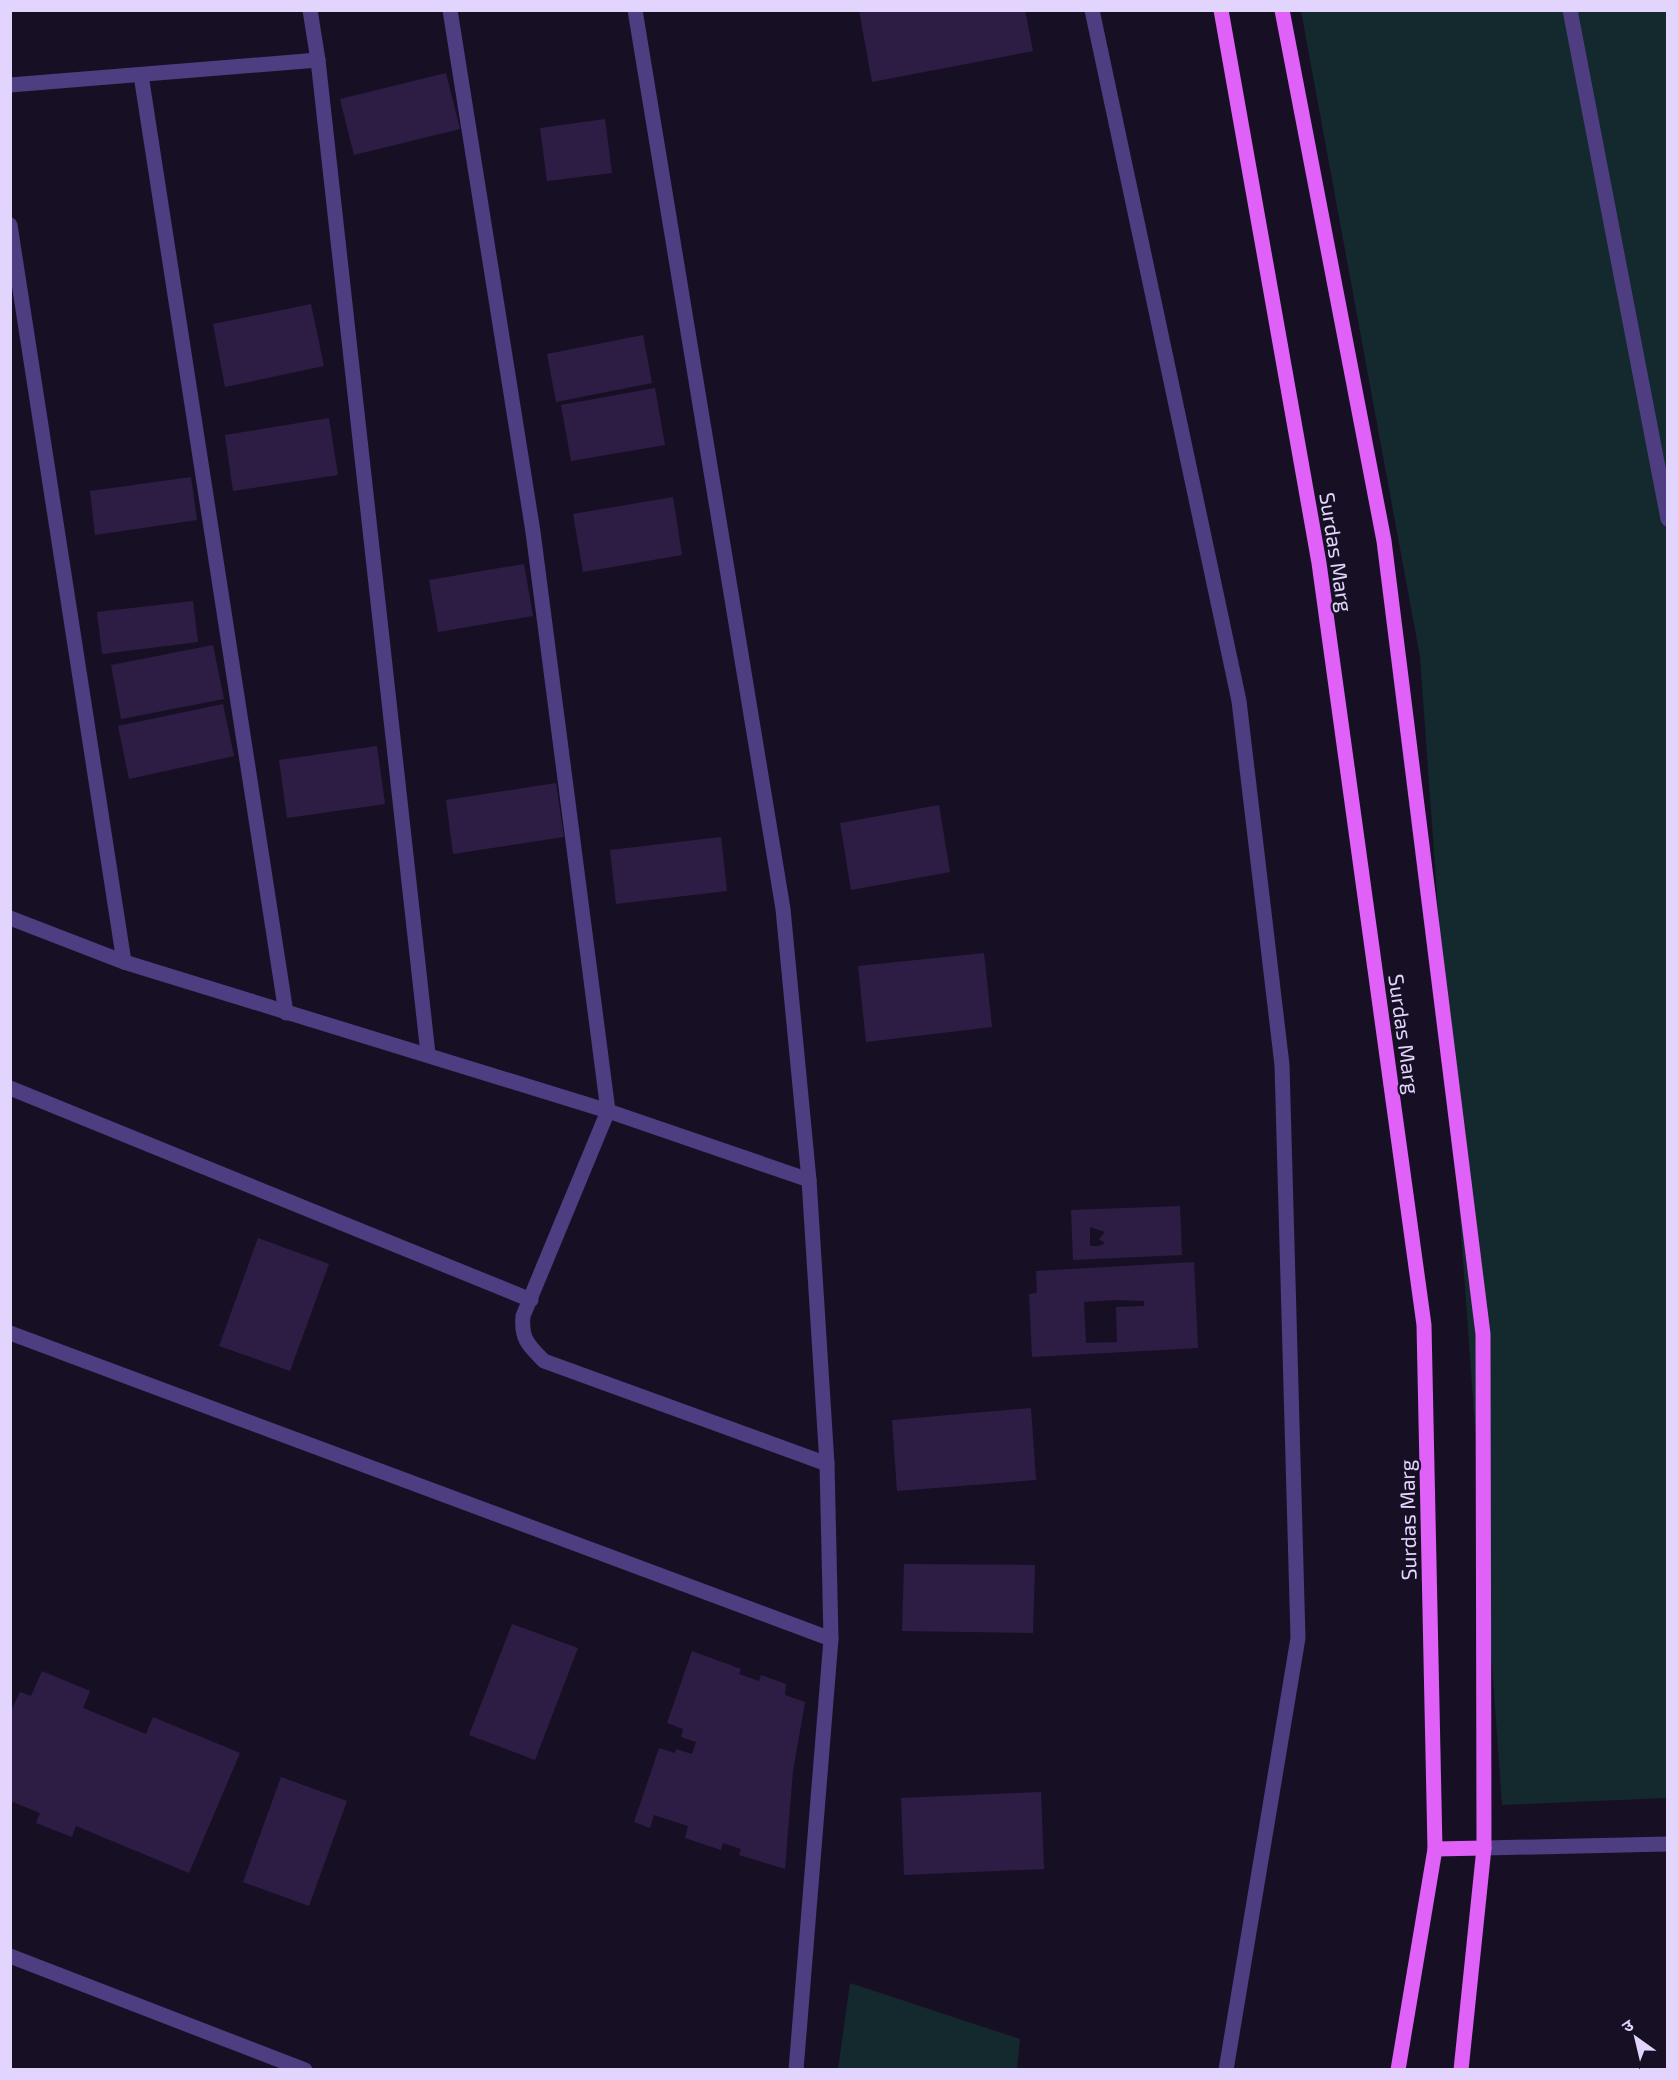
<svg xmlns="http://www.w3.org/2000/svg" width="1678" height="2080" font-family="'Exo 2','Noto Sans Devanagari',sans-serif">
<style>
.green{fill:#13292d}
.building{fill:#2d1d44;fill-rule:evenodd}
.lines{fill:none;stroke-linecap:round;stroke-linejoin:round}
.minor{stroke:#4e3d80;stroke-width:15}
.major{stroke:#df61f7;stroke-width:15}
.labels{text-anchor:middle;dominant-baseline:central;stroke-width:4.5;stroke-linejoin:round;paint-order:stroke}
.street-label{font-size:21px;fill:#e2d4fd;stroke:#171024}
</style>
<rect width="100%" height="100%" fill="#171024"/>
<g class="green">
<path d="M1301 11H1667V1798L1502 1805 1420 657Z"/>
<path d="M850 1983 1020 2039 1017 2069H838Z"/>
</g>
<g class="building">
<path d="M859 10H1025L1033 51 872 82Z"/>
<path d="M446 73 460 129 354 155 340 99Z"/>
<path d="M605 119 612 173 547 181 540 128Z"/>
<path d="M311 304 324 366 225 387 213 324Z"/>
<path d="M643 335 652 383 556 402 547 354Z"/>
<path d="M655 388 665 445 571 461 561 405Z"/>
<path d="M329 418 338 475 233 491 225 435Z"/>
<path d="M191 477 197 520 95 535 90 491Z"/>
<path d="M673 497 682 555 583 572 573 514Z"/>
<path d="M524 564 533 616 438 632 429 580Z"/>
<path d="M193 601 198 642 102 654 97 612Z"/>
<path d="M213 645 224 699 121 719 111 665Z"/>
<path d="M223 704 234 756 129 779 118 726Z"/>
<path d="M377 746 385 804 287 818 279 760Z"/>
<path d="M556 783 564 837 453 854 446 800Z"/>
<path d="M939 805 950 872 851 890 840 823Z"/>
<path d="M721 837 727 891 616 904 610 850Z"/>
<path d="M984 953 992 1027 866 1042 858 966Z"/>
<path d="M1180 1206 1182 1255 1073 1260 1071 1210ZM1090 1227 1105 1232 1099 1239 1105 1243 1099 1246H1090Z"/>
<path d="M258 1238 329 1264 290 1371 219 1346Z"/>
<path d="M1194 1262 1198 1348 1032 1357 1029 1294 1037 1293 1036 1271ZM1115 1300 1144 1301V1306L1116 1307 1117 1342 1086 1343 1084 1302Z"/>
<path d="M1031 1408 1036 1480 897 1491 892 1420Z"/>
<path d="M904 1564 1035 1565 1033 1633 902 1631Z"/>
<path d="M512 1624 578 1648 535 1760 469 1735Z"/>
<path d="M692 1651 741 1669 739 1674 759 1681 761 1675 786 1684 785 1695 805 1702 793 1771 785 1869 739 1855 741 1849 723 1843 721 1850 685 1838 688 1826 654 1815 650 1828 634 1822 659 1748 675 1753 676 1749 692 1754 696 1742 681 1737 683 1729 667 1723Z"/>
<path d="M42 1671 90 1691 83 1708 146 1734 153 1717 240 1753 189 1873 76 1826 72 1837 36 1823 40 1813 10 1801V1713L20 1692 31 1696Z"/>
<path d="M281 1777 347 1801 309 1906 243 1882Z"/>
<path d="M1041 1792 1044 1869 904 1875 901 1798Z"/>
</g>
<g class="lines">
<g class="minor">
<path d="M310 10 318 60 428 1054"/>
<path d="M450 10 533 532 608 1111 523 1316C521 1339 528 1345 544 1361L827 1464"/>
<path d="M635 10 783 909 809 1180 827 1464 831 1639 796 2070"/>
<path d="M1092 10 1239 701 1282 1065 1298 1638 1226 2070"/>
<path d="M1570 10 1668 519"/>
<path d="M141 75 286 1013"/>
<path d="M10 85 318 60"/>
<path d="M10 225 124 962"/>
<path d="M10 918 124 962 608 1111 809 1180"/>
<path d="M10 1088 531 1300"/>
<path d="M10 1333 831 1639"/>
<path d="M1484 1848 1668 1844"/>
<path d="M10 1956 305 2070"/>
</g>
<g class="major">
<path d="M1221 10 1319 563 1424 1325 1435 1849 1398 2070"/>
<path d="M1282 10 1384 541 1483 1334 1484 1848 1461 2070"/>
<path d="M1435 1849 1484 1848"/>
</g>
</g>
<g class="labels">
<g class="street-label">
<text transform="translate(1337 552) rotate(81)">Surdas Marg</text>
<text transform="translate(1405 1034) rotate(82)">Surdas Marg</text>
<text transform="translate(1407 1520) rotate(-91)">Surdas Marg</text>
</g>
</g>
<rect width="1678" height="2080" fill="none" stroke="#e2d4fd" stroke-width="24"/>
<g transform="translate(1636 2038) rotate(326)" stroke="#171024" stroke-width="4.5" paint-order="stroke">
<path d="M0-4.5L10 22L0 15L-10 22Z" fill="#e2d4fd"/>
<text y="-9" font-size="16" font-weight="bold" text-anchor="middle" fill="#e2d4fd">उ</text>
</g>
</svg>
